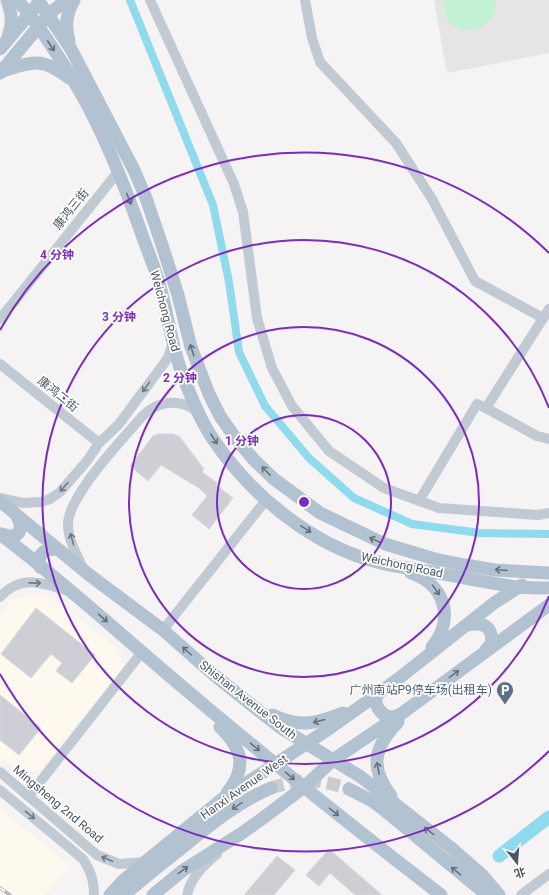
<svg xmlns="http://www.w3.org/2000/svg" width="549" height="895" font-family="Roboto,'Noto Sans SC',sans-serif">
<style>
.commercial{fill:#fdf9ef}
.education{fill:#e6e4e5}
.green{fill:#c3f1d5}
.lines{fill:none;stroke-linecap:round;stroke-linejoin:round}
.canal{stroke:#90daee;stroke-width:8}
.river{stroke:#90daee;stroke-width:13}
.building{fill:#cdcfd5;stroke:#d7d9de}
.major-tunnel{stroke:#caccce;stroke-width:13;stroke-dasharray:13 6;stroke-linecap:butt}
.minor{stroke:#c1cad2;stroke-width:10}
.major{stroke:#b3c2d1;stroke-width:13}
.rail-casing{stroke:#b5b8bd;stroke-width:3.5}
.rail{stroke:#fff;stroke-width:2;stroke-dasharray:6;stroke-linecap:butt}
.oneway{stroke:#64717d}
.oneway2{stroke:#6e7983}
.ring{fill:none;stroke:#7b2cbf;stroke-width:2}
.labels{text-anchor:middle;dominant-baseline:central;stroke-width:3.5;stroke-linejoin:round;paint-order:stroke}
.street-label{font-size:12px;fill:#4a5661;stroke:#fff}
.service-label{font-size:12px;fill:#4e5e75;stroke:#fff;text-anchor:end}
.centre{fill:#7b2cbf;stroke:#fff;stroke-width:2}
.ring-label{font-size:12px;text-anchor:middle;font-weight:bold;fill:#7b2cbf;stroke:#fff;stroke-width:3.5;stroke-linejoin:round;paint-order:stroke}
</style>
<rect width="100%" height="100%" fill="#f5f3f3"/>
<g class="commercial">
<path d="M44 593 118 649 124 666 40 770 22 774 0 757V615L11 600Z"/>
<path d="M0 809 70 865 44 895H0Z"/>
</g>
<path class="education" d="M434 0H549V53L447 73Z"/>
<path class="green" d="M443 0H496C500 28 459 42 447 18 444 13 444 6 443 0Z"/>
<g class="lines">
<path class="canal" d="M130 0 213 205 229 282 239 352 265 406 309 458 354 498 412 524 480 533 549 534"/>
<path class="river" d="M499 856 549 817"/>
</g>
<g class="building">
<path d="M158 434H173L179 436 204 469 202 472 217 483 216 485 233 498 209 529 192 515 207 496 199 488 161 465 148 481 130 466 153 436Z"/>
<path d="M36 608 95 655 72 683 56 671 62 663 51 654 31 678 1 654Z"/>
<path d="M0 695 41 728 19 755 0 740Z"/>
<path d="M329 849 382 895H355L330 873 319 886 306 875Z"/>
<path d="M277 856 295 870 274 895H244Z"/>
</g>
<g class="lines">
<path class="major-tunnel" d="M271 788C303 778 318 779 349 789"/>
<g class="minor">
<path d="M150 0 234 184 243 212 257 318 272 368 292 406 329 451 384 488 439 508 538 515 549 513"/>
<path d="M305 0 312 38 320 62 396 143 432 199 475 281 543 318"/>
<path d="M0 319 118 172"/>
<path d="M0 364 99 443"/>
<path d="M486 408 537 436 549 439"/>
<path d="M0 498 23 503 41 502 50 499 60 492 87 461 99 443 119 424 168 358 173 342"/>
<path d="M419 501 477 404 486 408 549 309"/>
<path d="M83 568C77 556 68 539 68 525 68 519 71 510 74 504 88 477 111 452 131 429 138 422 144 412 153 408 167 400 187 401 198 413"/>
<path d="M0 597C21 574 43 583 68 591"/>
<path d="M163 630 266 500"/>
<path d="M0 772 97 855 119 864 145 862"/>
<path d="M0 790 83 859C91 872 94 880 94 895"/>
<path d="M29 796 142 652"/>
<path d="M187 895C191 877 204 865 217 854"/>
<path d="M521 895 549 874"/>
</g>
<g class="major">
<path d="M7 0C12 14 13 23 8 37"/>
<path d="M17 0C32 16 44 34 56 53 65 67 75 82 83 97 106 139 124 184 140 229 146 247 154 265 159 283 168 313 171 346 183 376 191 397 200 420 213 439 250 494 311 545 377 562 395 567 414 569 433 572 461 577 490 584 518 587 529 588 539 588 549 588"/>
<path d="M38 0 71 49 134 170 146 198 163 248 178 295 191 347 209 394 220 416 234 436 254 460 274 479 320 513 385 544 435 559 465 565 495 570 549 573"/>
<path d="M69 41C65 26 66 14 74 0"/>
<path d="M0 49 35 7"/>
<path d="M0 72C31 62 41 56 69 78"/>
<path d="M0 73 49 14 66 0"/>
<path d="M0 501 88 574 163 630 214 675 249 703 281 728 361 777 450 847 483 876 499 895"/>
<path d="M0 534C64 582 123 637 185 689 269 760 354 828 441 895"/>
<path d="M1 534C4 535 8 536 11 536 23 536 21 523 17 516"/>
<path d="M40 567C37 553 44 549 57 549"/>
<path d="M411 573C445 584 455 619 432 647"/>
<path d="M467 625C483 622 492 625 492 643L486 650"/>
<path d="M378 693C378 695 376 697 376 699 375 707 383 717 391 717 394 717 398 715 401 714"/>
<path d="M272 715C300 728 314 724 343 713"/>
<path d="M220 727C242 749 248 767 227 793"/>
<path d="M349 789 372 801 383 809 487 895"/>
<path d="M391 796C369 767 374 747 398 722"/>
<path d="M110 895 123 881 145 862 221 800 330 728 368 701 398 679 494 603 522 585"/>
<path d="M124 895C145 877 166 860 188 843 214 822 240 801 271 788"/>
<path d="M153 895 182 871 242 833 263 818 304 787 333 760 401 714 549 605"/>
</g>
<g class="rail-casing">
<path id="rail" d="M0 888 10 895"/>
</g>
<use href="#rail" class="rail"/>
</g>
<defs><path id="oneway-shaft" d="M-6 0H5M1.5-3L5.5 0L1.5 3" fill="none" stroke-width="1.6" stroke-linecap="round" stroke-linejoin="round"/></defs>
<g class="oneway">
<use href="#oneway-shaft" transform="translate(51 46) rotate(57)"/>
<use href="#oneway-shaft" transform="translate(129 199) rotate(68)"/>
<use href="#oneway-shaft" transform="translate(192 350) rotate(-108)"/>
<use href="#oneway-shaft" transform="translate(214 439) rotate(56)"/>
<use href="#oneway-shaft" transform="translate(266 471) rotate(-135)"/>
<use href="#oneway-shaft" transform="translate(306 529) rotate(32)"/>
<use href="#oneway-shaft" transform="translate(375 540) rotate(-155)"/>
<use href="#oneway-shaft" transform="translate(501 570) rotate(-175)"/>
<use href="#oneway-shaft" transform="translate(436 590) rotate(54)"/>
<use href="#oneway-shaft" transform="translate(103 618) rotate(41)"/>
<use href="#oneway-shaft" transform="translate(187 651) rotate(-138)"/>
<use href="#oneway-shaft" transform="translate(454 674) rotate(-36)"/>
<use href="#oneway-shaft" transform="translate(319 721) rotate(165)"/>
<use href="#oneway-shaft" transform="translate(255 747) rotate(39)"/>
<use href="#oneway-shaft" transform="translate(378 768) rotate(-101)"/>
<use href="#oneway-shaft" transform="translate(290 776) rotate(40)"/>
<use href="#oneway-shaft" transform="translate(237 806) rotate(146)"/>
<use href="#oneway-shaft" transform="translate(334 812) rotate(39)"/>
<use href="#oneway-shaft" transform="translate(429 831) rotate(-142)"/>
<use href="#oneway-shaft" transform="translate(183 870) rotate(-36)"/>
<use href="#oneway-shaft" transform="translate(456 871) rotate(-140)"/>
</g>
<g class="oneway2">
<use href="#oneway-shaft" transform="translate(146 387) rotate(126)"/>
<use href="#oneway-shaft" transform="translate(64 487) rotate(132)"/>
<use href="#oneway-shaft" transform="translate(72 539) rotate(-105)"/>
<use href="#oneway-shaft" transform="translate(35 583) rotate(1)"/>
<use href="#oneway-shaft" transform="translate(30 815) rotate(39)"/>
<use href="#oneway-shaft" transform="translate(107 859) rotate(-157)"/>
</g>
<g class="ring">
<circle cx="304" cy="502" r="87"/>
<circle cx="304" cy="502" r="175"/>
<path d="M549 596A262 262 0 1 1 549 408"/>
<path d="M549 751A349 349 0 0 1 0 674M0 330A349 349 0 0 1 549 253"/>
</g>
<defs>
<g id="parking-pin" transform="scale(0.9)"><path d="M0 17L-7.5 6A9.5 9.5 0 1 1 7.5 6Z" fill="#5c6f8a" stroke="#fff"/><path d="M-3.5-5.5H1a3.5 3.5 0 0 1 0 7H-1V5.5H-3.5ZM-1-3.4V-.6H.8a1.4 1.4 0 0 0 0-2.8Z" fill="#fff"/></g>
</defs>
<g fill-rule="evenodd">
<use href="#parking-pin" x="505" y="690"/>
</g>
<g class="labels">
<g class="street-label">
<text transform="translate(71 209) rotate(-51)">康鸿三街</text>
<text transform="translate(165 311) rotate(75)">Weichong Road</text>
<text transform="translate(58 394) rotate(39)">康鸿二街</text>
<text transform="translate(402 565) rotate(12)">Weichong Road</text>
<text transform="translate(248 700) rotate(38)">Shishan Avenue South</text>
<text transform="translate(244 787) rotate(-35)">Hanxi Avenue West</text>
<text transform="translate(58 804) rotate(40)">Mingsheng 2nd Road</text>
</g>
<g class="service-label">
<text x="492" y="690">广州南站P9停车场(出租车)</text>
</g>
</g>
<circle cx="304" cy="502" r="6" class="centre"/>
<g class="ring-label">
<text x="57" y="259">4 分钟</text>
<text x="119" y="321">3 分钟</text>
<text x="180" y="382">2 分钟</text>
<text x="242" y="445">1 分钟</text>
</g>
<g transform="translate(517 863) rotate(163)" stroke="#ffffff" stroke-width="3" paint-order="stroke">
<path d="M0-3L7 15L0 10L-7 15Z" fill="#4a5661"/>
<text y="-6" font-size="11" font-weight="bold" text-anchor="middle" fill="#4a5661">北</text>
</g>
</svg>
